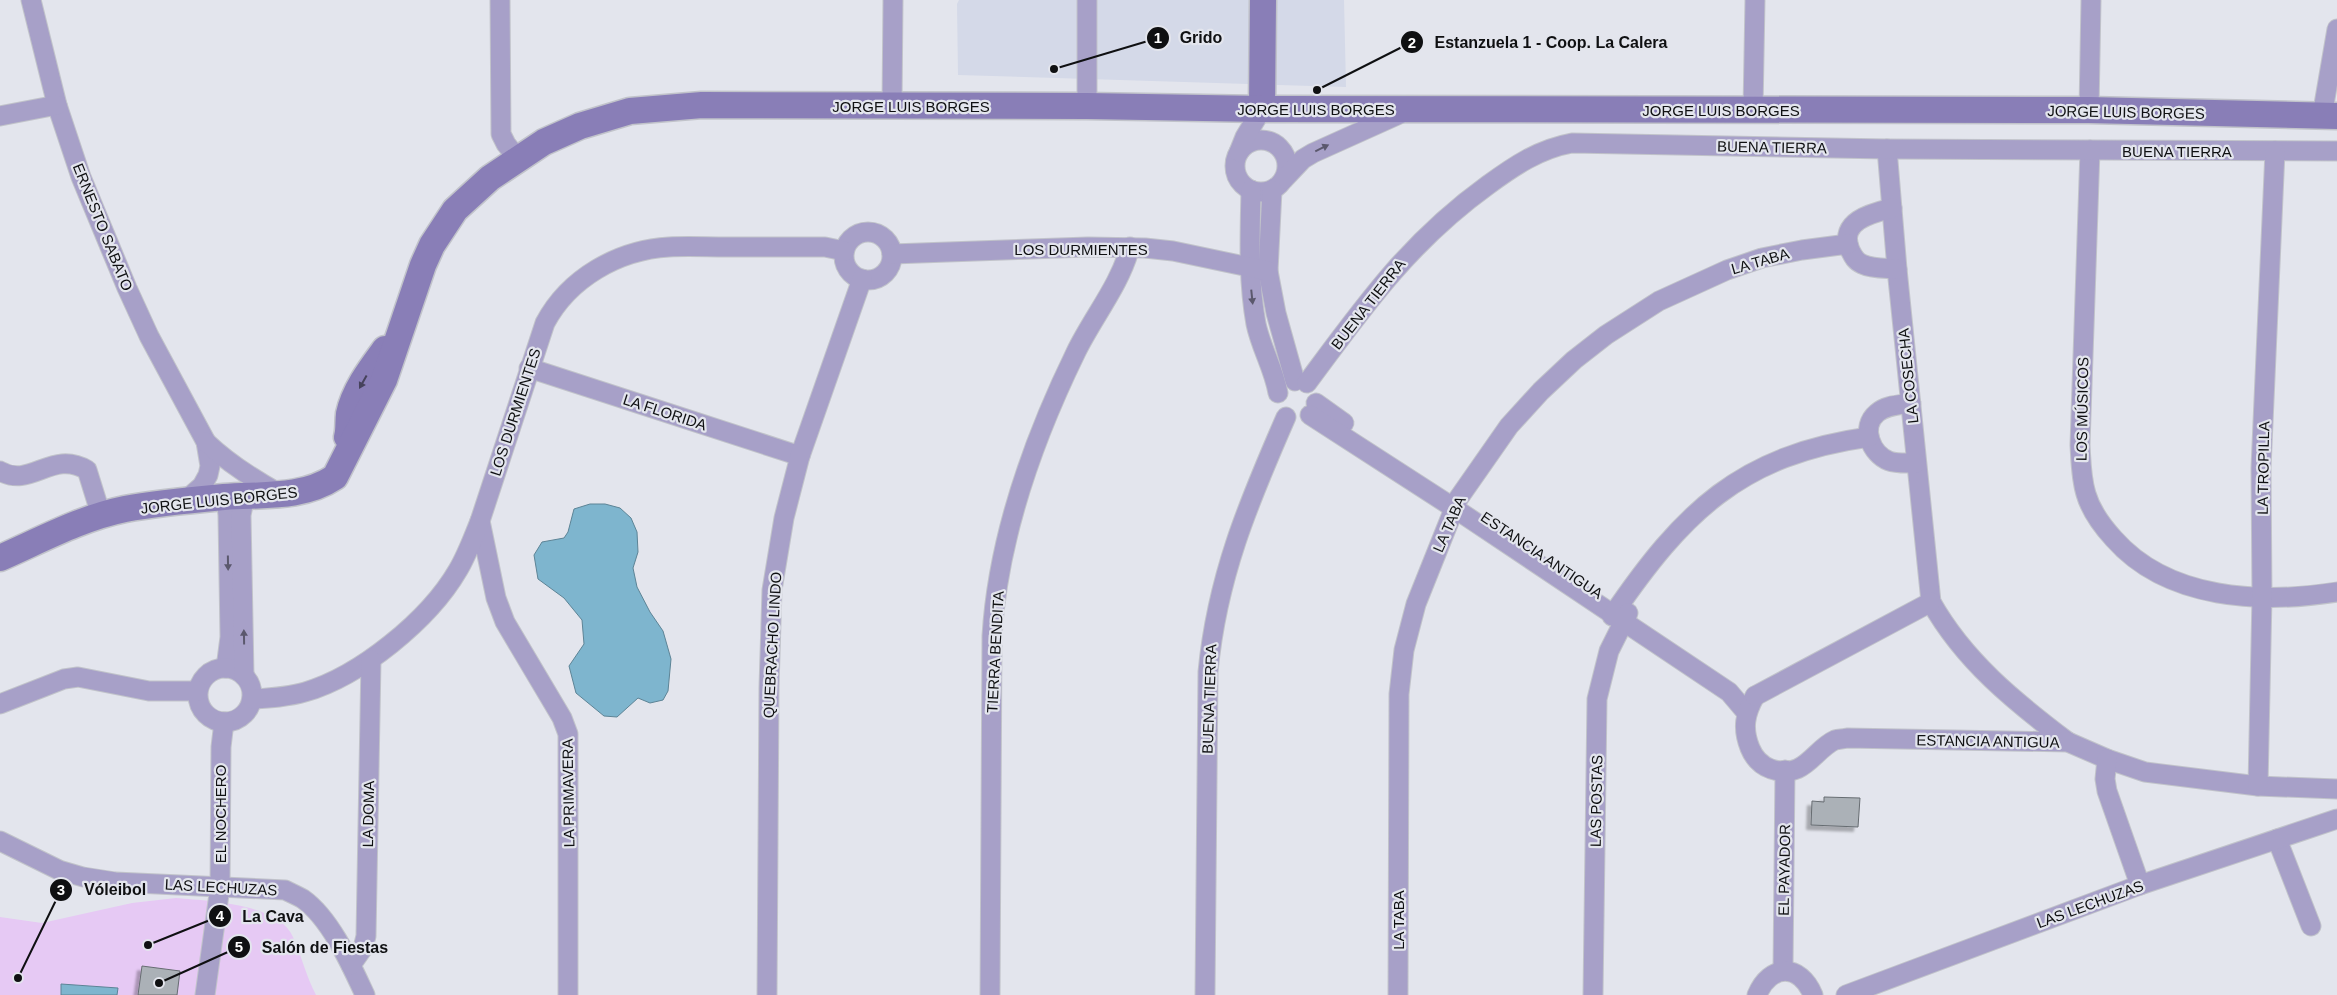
<svg xmlns="http://www.w3.org/2000/svg" width="2337" height="995" font-family="Helvetica,sans-serif">
<style>
.built{fill:#d4d9e8}
.green{fill:#e6c9f4}
.water{fill:#7eb5ce;stroke:#5d8496}
.building{fill:#abb1b7;stroke:#666c71;filter:url(#shadow)}
.lines{fill:none;stroke-linecap:round;stroke-linejoin:round}
.street-casing{stroke:#c1c3ca;stroke-width:21}
.secondary-casing{stroke:#c1c3ca;stroke-width:29}
.street{stroke:#a7a0c8;stroke-width:19}
.secondary{stroke:#897eb7;stroke-width:26}
.oneway{fill:#5b586d}
.oneway2{fill:#46425c}
.labels{text-anchor:middle;dominant-baseline:central;stroke-width:4.5;stroke-linejoin:round;paint-order:stroke}
.street-label{font-size:15px;fill:#0f1012;stroke:#e3e5ed}
.leader{fill:none;stroke:#0f1012;stroke-width:2}
.callout-dot{fill:#0f1012;stroke:#e3e5ed;stroke-width:2}
.mark-label{font-size:15px;text-anchor:middle;font-weight:bold;fill:#fff}
.callout-label{font-size:16px;text-anchor:middle;font-weight:bold;fill:#0f1012;stroke:#e3e5ed;stroke-width:4.5;stroke-linejoin:round;paint-order:stroke}
</style>
<defs>
<filter id="shadow"><feDropShadow dx="-4.5" dy="4.5" stdDeviation="1" flood-color="#0004"/></filter>
</defs>
<rect width="100%" height="100%" fill="#e3e5ed"/>
<path class="built" d="M959 0H1344L1346 87 958 75 957 4Z"/>
<path class="green" d="M176 898C208 901 278 903 293 937 302 957 306 976 316 995H0V917L42 923 132 903Z"/>
<g class="water">
<path d="M590 504H605L620 508 631 518 637 532 638 552 633 568 637 587 650 612 663 631 671 659 668 691 663 700 650 703 638 698 617 717 604 716 576 693 569 666 584 644 582 620 564 598 538 579 534 555 542 542 564 538 568 532 574 509Z"/>
<path d="M61 984 118 988 117 995H61Z"/>
</g>
<g class="building">
<path d="M1824 797 1860 798 1858 827 1811 825 1812 801 1824 802Z"/>
<path d="M142 966 180 971 177 995H138Z"/>
</g>
<g class="lines">
<g class="street-casing">
<g id="street">
<path d="M31 0 57 105 81 177 127 288 149 336 206 442 210 466 208 475 202 486 186 500"/>
<path d="M500 0 501 134 506 144 518 159"/>
<path d="M1087 0V106"/>
<path d="M892 106 893 0"/>
<path d="M1753 110 1755 0"/>
<path d="M2089 110 2091 0"/>
<path d="M0 116 57 105"/>
<path d="M2322 116 2337 29"/>
<circle cx="1261" cy="166" r="26"/>
<path d="M1887 149 1897 269 1931 602C1964 661 2015 702 2068 742"/>
<path d="M2090 150 2080 445C2081 461 2081 478 2086 494 2091 511 2102 526 2114 539 2168 600 2261 604 2337 592"/>
<path d="M1239 152 1245 137 1262 109"/>
<path d="M1284 179 1303 159 1313 153 1404 112"/>
<path d="M1251 190C1250 235 1248 280 1256 324 1261 348 1274 369 1278 393"/>
<path d="M1272 190 1268 271 1276 313 1295 381"/>
<path d="M1892 208C1872 213 1838 221 1850 250 1853 256 1855 261 1862 264 1872 269 1886 268 1897 269"/>
<circle cx="868" cy="256" r="24"/>
<path d="M892 254 1088 247 1145 248 1173 251 1268 271"/>
<path d="M529 368 800 456"/>
<path d="M1307 383C1364 306 1409 242 1488 185 1514 166 1539 149 1572 143L1887 149 2337 151"/>
<path d="M1316 403 1344 423"/>
<path d="M1911 403C1899 405 1886 405 1877 413 1860 427 1871 454 1889 461 1897 464 1908 463 1916 463"/>
<path d="M1310 415 1454 508 1729 692 1746 712"/>
<path d="M206 442C229 464 253 479 280 494"/>
<path d="M0 471C31 489 52 449 87 470L101 515"/>
<path d="M226 497 228 515 230 637 226 668"/>
<path d="M480 521 496 598 505 622 562 718 568 734V995"/>
<path d="M1612 616C1683 512 1740 455 1869 437"/>
<circle cx="225" cy="695" r="27"/>
<path d="M244 676 241 515 245 496"/>
<path d="M1755 696C1745 714 1742 728 1750 748 1754 758 1760 765 1771 769 1805 780 1813 750 1835 740 1839 739 1844 739 1847 738L2068 742 2107 759 2145 772 2258 786 2337 789"/>
<path d="M1755 696 1931 602"/>
<path d="M252 699C270 698 288 697 305 692 360 676 429 620 458 570 467 555 473 538 480 521L545 323C569 278 618 250 669 247 688 246 707 247 726 247 759 247 792 247 825 247L844 251"/>
<path d="M0 704 64 679 78 677 149 691H198"/>
<path d="M2107 759 2105 779 2107 791 2140 885"/>
<path d="M2258 786 2262 596 2261 468 2275 151"/>
<path d="M2277 839 2311 926"/>
<path d="M0 841 59 870 83 877 115 882 285 890C291 893 298 896 303 899 331 919 351 965 365 995"/>
<path d="M351 965 363 948 366 936 371 660"/>
<path d="M1783 970 1785 770"/>
<path d="M205 995 220 887 221 747 224 722"/>
<path d="M767 995 769 687 772 590 784 518 800 456 862 279"/>
<path d="M990 995 992 636C998 537 1033 440 1076 352 1093 317 1120 285 1130 247"/>
<path d="M1205 995 1208 672C1217 577 1248 504 1286 417"/>
<path d="M1398 995 1399 694 1404 650 1416 604 1458 499 1509 426 1541 391 1574 360 1606 335 1659 301 1727 270 1762 258 1802 250 1848 244"/>
<path d="M1593 995 1597 699 1609 651 1628 613"/>
<path d="M1757 995C1770 964 1800 963 1813 995"/>
<path d="M1846 995 2140 885 2337 819"/>
</g>
</g>
<g class="secondary-casing">
<g id="secondary">
<path d="M1262 109 1263 0"/>
<path d="M347 437C349 430 348 422 349 414 354 390 371 368 385 349"/>
<path d="M0 558C41 540 81 518 125 509 157 503 191 500 224 497 262 494 302 499 335 477L384 380 423 265 432 245 455 210 490 178 544 142 580 126 630 111 702 105 1087 106 1262 109 2089 110 2337 116"/>
</g>
</g>
<use href="#street" class="street"/>
<use href="#secondary" class="secondary"/>
</g>
<defs><path id="oneway-solid" d="M-6-.8H1V-3.2L6.5 0L1 3.2V.8H-6Z" transform="scale(1.25)"/></defs>
<g class="oneway">
<use href="#oneway-solid" transform="translate(1322 148) rotate(-26)"/>
<use href="#oneway-solid" transform="translate(1252 297) rotate(84)"/>
<use href="#oneway-solid" transform="translate(228 563) rotate(89)"/>
<use href="#oneway-solid" transform="translate(244 637) rotate(-91)"/>
</g>
<use class="oneway2" href="#oneway-solid" transform="translate(363 382) rotate(119)"/>
<g class="labels">
<g class="street-label">
<text x="911" y="106">JORGE LUIS BORGES</text>
<text x="1316" y="109">JORGE LUIS BORGES</text>
<text x="1721" y="110">JORGE LUIS BORGES</text>
<text transform="translate(2126 112) rotate(1)">JORGE LUIS BORGES</text>
<text transform="translate(1772 147) rotate(1)">BUENA TIERRA</text>
<text x="2177" y="151">BUENA TIERRA</text>
<text transform="translate(103 227) rotate(68)">ERNESTO SABATO</text>
<text x="1081" y="249">LOS DURMIENTES</text>
<text transform="translate(1760 261) rotate(-16)">LA TABA</text>
<text transform="translate(1368 304) rotate(-52)">BUENA TIERRA</text>
<text transform="translate(1908 376) rotate(-96)">LA COSECHA</text>
<text transform="translate(2082 409) rotate(-89)">LOS MÚSICOS</text>
<text transform="translate(515 412) rotate(-72)">LOS DURMIENTES</text>
<text transform="translate(665 412) rotate(18)">LA FLORIDA</text>
<text transform="translate(2263 468) rotate(-89)">LA TROPILLA</text>
<text transform="translate(219 500) rotate(-6)">JORGE LUIS BORGES</text>
<text transform="translate(1449 524) rotate(-66)">LA TABA</text>
<text transform="translate(1542 555) rotate(34)">ESTANCIA ANTIGUA</text>
<text transform="translate(772 645) rotate(-87)">QUEBRACHO LINDO</text>
<text transform="translate(995 652) rotate(-87)">TIERRA BENDITA</text>
<text transform="translate(1209 699) rotate(-88)">BUENA TIERRA</text>
<text transform="translate(1988 741) rotate(1)">ESTANCIA ANTIGUA</text>
<text transform="translate(568 793) rotate(-91)">LA PRIMAVERA</text>
<text transform="translate(1596 801) rotate(-89)">LAS POSTAS</text>
<text transform="translate(220 814) rotate(-90)">EL NOCHERO</text>
<text transform="translate(368 814) rotate(-89)">LA DOMA</text>
<text transform="translate(1784 870) rotate(-89)">EL PAYADOR</text>
<text transform="translate(221 887) rotate(3)">LAS LECHUZAS</text>
<text transform="translate(2090 904) rotate(-20)">LAS LECHUZAS</text>
<text transform="translate(1398 920) rotate(-90)">LA TABA</text>
</g>
</g>
<path class="leader" d="M1054 69L1158 38M1317 90L1412 42M18 978L61 890M148 945L220 916M159 983L239 947"/>
<g class="callout-dot">
<circle cx="1054" cy="69" r="5"/>
<circle cx="1317" cy="90" r="5"/>
<circle cx="18" cy="978" r="5"/>
<circle cx="148" cy="945" r="5"/>
<circle cx="159" cy="983" r="5"/>
<circle cx="1158" cy="38" r="12"/>
<circle cx="1412" cy="42" r="12"/>
<circle cx="61" cy="890" r="12"/>
<circle cx="220" cy="916" r="12"/>
<circle cx="239" cy="947" r="12"/>
</g>
<g class="mark-label">
<text x="1158" y="43">1</text>
<text x="1412" y="48">2</text>
<text x="61" y="895">3</text>
<text x="220" y="921">4</text>
<text x="239" y="952">5</text>
</g>
<g class="callout-label">
<text x="1201" y="43">Grido</text>
<text x="1551" y="48">Estanzuela 1 - Coop. La Calera</text>
<text x="115" y="895">Vóleibol</text>
<text x="273" y="922">La Cava</text>
<text x="325" y="953">Salón de Fiestas</text>
</g>
</svg>
